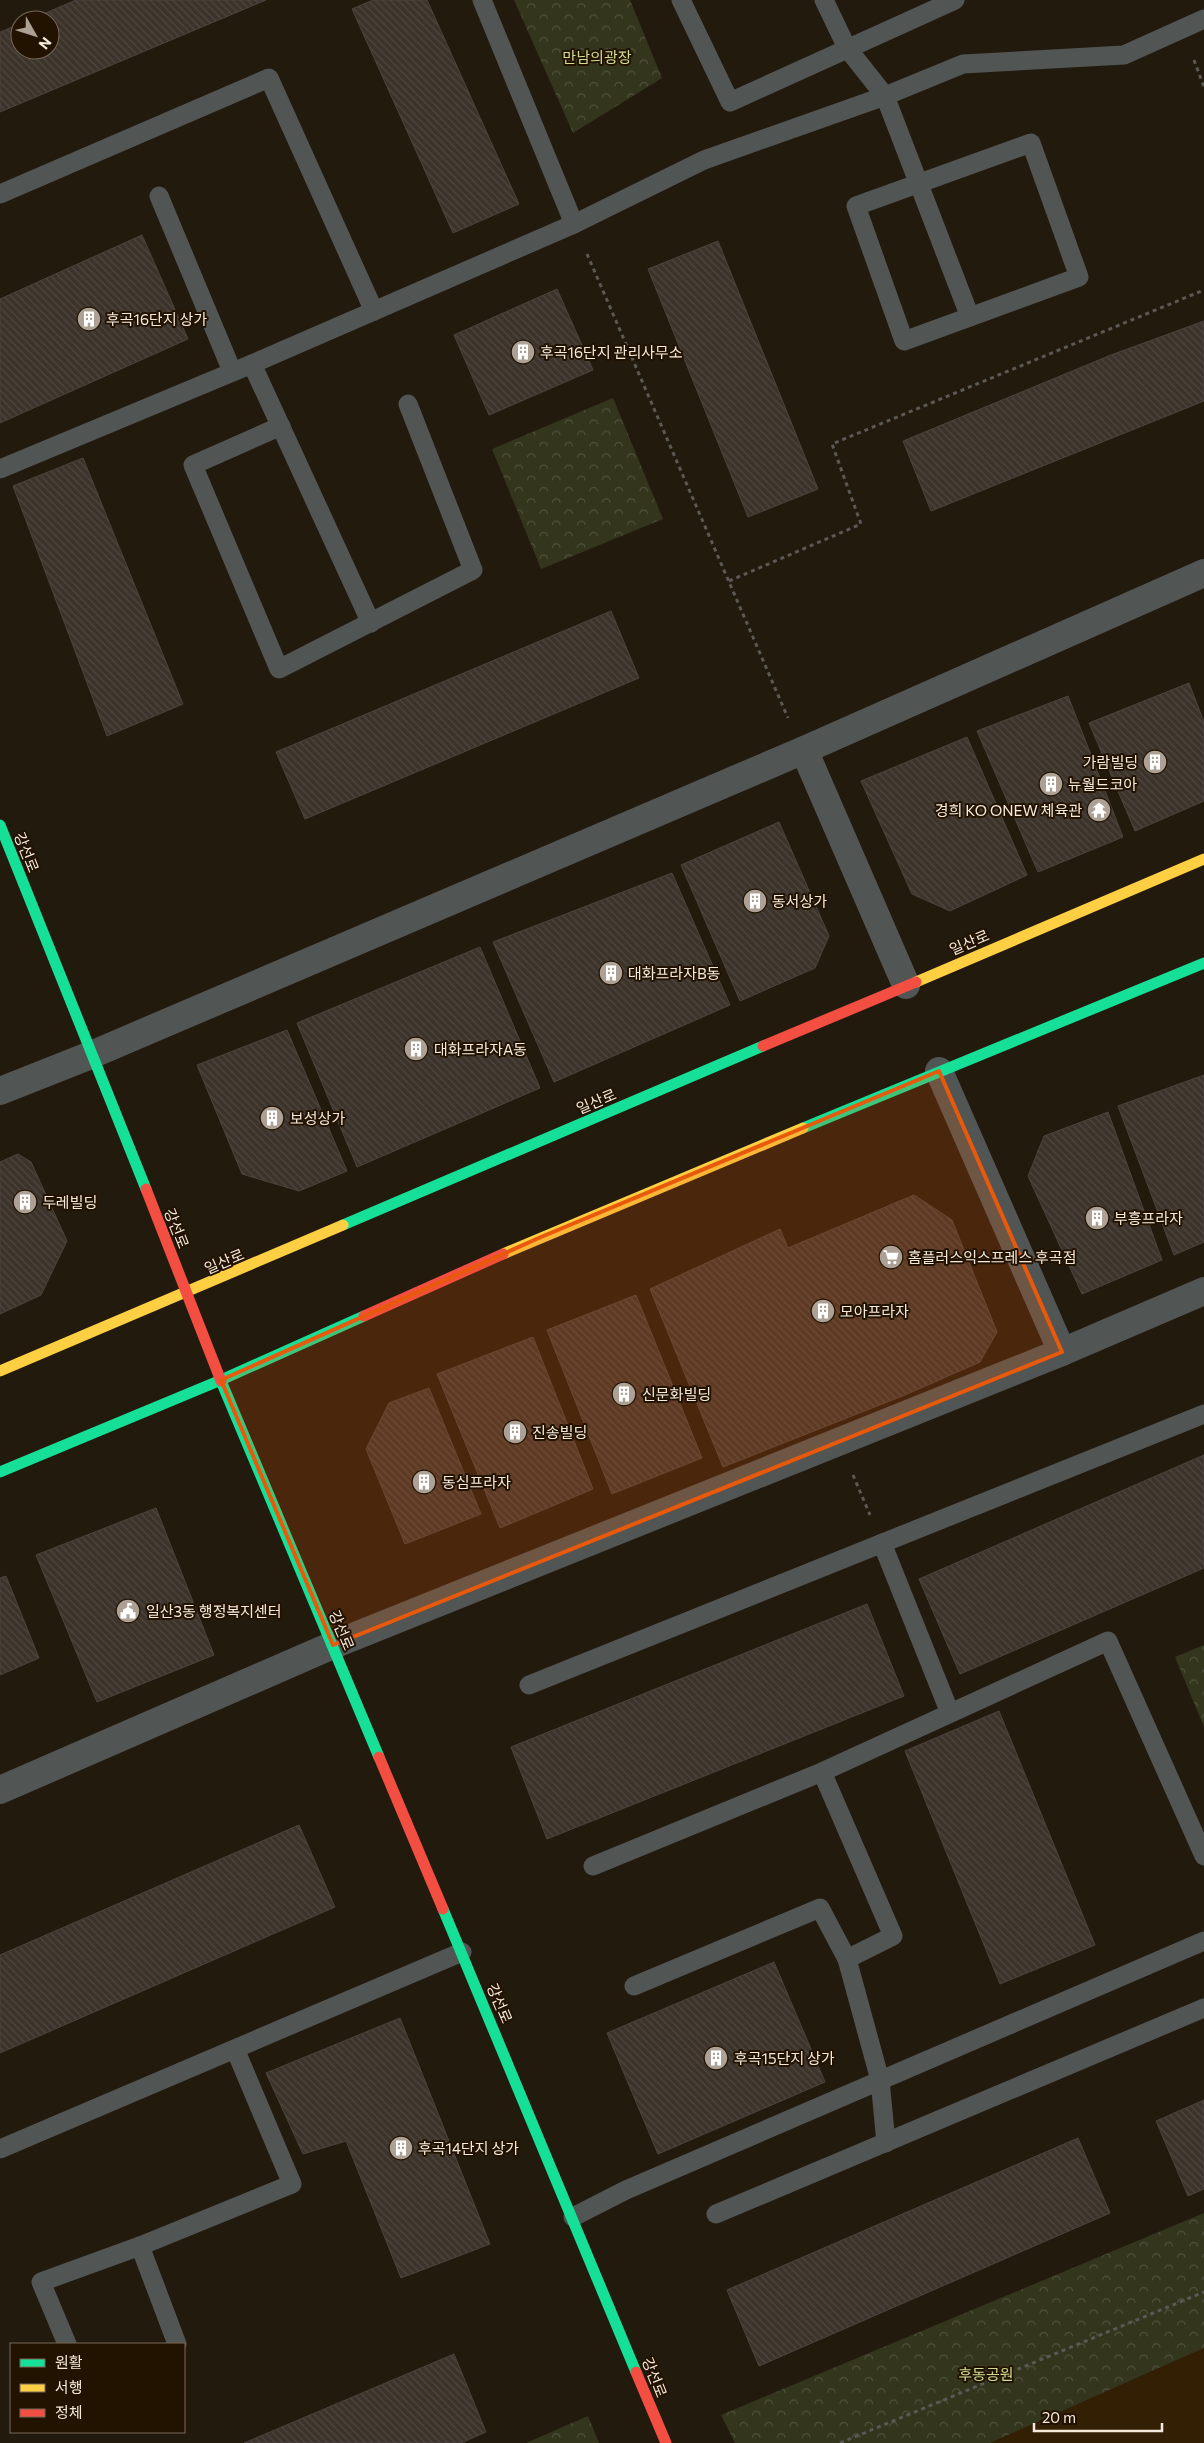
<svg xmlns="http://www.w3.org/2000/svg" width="1204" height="2443" font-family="Commissioner,'Noto Sans KR',sans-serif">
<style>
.built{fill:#331f04}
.forest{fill:url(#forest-crowns)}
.building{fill:url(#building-back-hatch);stroke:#4d433d}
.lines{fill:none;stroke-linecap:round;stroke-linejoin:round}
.path{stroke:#5a5954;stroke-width:3;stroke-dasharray:4 4;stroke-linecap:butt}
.lane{stroke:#515554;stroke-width:19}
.street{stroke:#515554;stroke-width:28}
.fast{stroke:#16e098;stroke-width:11}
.slow{stroke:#ffcf43;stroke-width:11}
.jam{stroke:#f24e42;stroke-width:11}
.marked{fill:#e8590c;fill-opacity:0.2;stroke:#e8590c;stroke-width:4;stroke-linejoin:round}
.labels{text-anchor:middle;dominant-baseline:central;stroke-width:4;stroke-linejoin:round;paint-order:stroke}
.park-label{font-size:15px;fill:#d0dc8f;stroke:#221200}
.poi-label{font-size:15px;fill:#f5e9dc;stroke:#221200;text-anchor:start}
.street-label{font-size:15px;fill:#f5e9dc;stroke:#221200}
</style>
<defs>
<pattern id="forest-crowns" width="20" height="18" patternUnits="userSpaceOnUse" patternTransform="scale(1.25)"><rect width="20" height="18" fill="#33351d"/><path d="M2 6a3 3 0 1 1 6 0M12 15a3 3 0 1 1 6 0" fill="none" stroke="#51523d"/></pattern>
<pattern id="building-back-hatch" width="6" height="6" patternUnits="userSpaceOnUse" patternTransform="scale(1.25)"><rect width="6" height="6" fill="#3c332b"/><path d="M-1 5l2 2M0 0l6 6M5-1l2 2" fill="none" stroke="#4f473f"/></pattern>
</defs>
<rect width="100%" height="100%" fill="#231a0e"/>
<path class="built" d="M1204 2348V2443H990Z"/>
<g class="forest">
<path d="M514 0H630L662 78 573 133Z"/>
<path d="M613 398 663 519 541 569 492 449Z"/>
<path d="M1204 1645V1727L1175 1657Z"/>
<path d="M1204 2213V2348L990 2443H735L721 2415Z"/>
<path d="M588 2416 599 2443H526Z"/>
</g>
<g class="building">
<path d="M76 0H266L0 112V32L20 24V50H50V20H29Z"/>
<path d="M373 0H427L519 204 453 233 352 9Z"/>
<path d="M142 235 188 339 0 423V299Z"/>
<path d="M718 241 818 489 748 517 648 269Z"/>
<path d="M557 289 593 370 489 415 454 335Z"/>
<path d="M1204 321V401L931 511 903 441 1111 355Z"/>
<path d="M83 458 183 704 107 736 13 486Z"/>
<path d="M611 611 639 678 305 819 276 752Z"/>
<path d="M1189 683 1204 722V801L1135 831 1089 723Z"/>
<path d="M1068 696 1123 837 1038 872 977 731Z"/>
<path d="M967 737 1027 875 950 911 912 894 861 781Z"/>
<path d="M779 822 829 936 815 968 740 1001 681 865Z"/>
<path d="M672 873 730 1005 554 1082 493 942Z"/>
<path d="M480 947 540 1088 357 1167 297 1023Z"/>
<path d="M287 1030 347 1171 299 1191 242 1174 197 1065Z"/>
<path d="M1204 1075V1242L1174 1255 1118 1106Z"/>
<path d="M1108 1112 1162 1260 1082 1294 1028 1176 1044 1136Z"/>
<path d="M18 1154 31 1162 67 1241 41 1295 0 1314V1162Z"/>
<path d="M914 1195 952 1220 997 1332 980 1362 905 1395 723 1467 650 1289 780 1229 788 1248Z"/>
<path d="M636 1295 702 1458 612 1494 547 1330Z"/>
<path d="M533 1337 593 1489 500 1528 437 1374Z"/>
<path d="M429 1388 481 1514 405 1544 366 1449 389 1403Z"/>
<path d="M1204 1455V1568L960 1674 919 1579Z"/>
<path d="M156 1508 214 1655 97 1702 36 1555Z"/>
<path d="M6 1576 39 1658 0 1675V1578Z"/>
<path d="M867 1604 904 1696 547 1839 511 1747Z"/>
<path d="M999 1711 1095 1945 1000 1984 905 1751Z"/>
<path d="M299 1825 335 1907 0 2053V1955Z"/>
<path d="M774 1962 825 2082 658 2154 607 2033Z"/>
<path d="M400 2018 490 2244 401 2278 346 2141 303 2154 266 2073Z"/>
<path d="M1204 2100V2189L1188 2196 1156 2121Z"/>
<path d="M1078 2138 1110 2213 759 2366 727 2290Z"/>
<path d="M454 2354 486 2432 461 2443H244Z"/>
</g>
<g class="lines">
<g class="path">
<path d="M1194 60 1204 87"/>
<path d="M587 254 788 718"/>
<path d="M729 581 861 524 832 444 1204 290"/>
<path d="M853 1475 870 1515"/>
<path d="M840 2443 1204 2292"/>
</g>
<g class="lane">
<path d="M482 0 574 224"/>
<path d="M681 0 730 102 955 0"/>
<path d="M824 0 847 48 885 96 970 317"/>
<path d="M1031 143 1079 277 904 341 856 206Z"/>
<path d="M0 194 269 78 374 311"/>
<path d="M159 196 232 371"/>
<path d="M252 364 371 623"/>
<path d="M281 426 193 465 279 669 473 570 408 404"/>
<path d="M0 469 252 364 574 224 704 160 885 96 963 64 1124 55 1204 19"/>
<path d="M882 1543 950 1713"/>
<path d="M529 1685 1204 1414"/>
<path d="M822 1772 893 1936 847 1959"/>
<path d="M593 1866 822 1772 1108 1641 1204 1856"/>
<path d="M634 1986 820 1908 847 1959 880 2080 886 2143"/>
<path d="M0 2149 462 1952"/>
<path d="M716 2214 1204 2008"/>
<path d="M573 2217 626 2190 1204 1941"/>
<path d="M140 2246 177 2344"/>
<path d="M67 2344 41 2282 140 2246 292 2184 235 2049"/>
</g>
<g class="street">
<path d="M804 750 906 985"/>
<path d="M939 1071 1062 1352"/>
<path d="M0 1091 91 1055 804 750 1204 573"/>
<path d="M0 1790 333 1645 1062 1352 1204 1291"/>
</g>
<g class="fast">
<path d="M0 825 146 1189"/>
<path d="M803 1128 1204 963"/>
<path d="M343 1225 763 1046"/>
<path d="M221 1381 379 1757"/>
<path d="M0 1472 221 1380 364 1316"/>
<path d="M443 1909 636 2372"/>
</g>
<g class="slow">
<path d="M916 982 1204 859"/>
<path d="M503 1254 803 1128"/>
<path d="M0 1371 343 1225"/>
</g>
<g class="jam">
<path d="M763 1046 916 982"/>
<path d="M146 1189 221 1381"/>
<path d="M364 1316 503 1254"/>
<path d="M379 1757 443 1909"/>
<path d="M636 2372 666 2443"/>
</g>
</g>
<path class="marked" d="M939 1071 1062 1352 333 1645 221 1380 541 1237Z"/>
<defs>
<g id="building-disc" transform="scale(1.25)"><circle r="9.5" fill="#aca194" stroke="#221200"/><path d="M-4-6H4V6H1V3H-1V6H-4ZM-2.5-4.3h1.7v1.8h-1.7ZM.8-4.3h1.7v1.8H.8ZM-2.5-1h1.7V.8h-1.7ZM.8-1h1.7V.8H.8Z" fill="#fff"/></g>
<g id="temple-disc" transform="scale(1.25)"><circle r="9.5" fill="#aca194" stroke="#221200"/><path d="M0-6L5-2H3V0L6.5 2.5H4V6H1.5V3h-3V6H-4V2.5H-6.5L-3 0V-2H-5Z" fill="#fff"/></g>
<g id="supermarket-disc" transform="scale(1.25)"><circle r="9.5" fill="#aca194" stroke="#221200"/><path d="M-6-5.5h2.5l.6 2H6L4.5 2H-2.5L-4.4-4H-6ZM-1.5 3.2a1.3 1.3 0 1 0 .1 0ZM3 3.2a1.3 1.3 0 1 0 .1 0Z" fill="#fff"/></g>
<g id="civic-disc" transform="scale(1.25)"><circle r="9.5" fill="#aca194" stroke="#221200"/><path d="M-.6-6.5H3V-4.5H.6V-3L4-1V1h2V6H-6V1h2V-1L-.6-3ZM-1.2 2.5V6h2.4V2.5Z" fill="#fff"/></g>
</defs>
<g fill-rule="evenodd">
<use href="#building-disc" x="89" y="319"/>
<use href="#building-disc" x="523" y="352"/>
<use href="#building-disc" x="1155" y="762"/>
<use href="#building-disc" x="1051" y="784"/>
<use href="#temple-disc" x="1099" y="810"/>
<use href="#building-disc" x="755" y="901"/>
<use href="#building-disc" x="611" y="973"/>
<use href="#building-disc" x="416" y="1049"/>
<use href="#building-disc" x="272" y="1118"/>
<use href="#building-disc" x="25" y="1202"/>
<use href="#building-disc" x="1097" y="1218"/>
<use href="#supermarket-disc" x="891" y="1257"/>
<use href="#building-disc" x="823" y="1311"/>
<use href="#building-disc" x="624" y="1394"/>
<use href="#building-disc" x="515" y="1432"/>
<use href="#building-disc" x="424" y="1482"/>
<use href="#civic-disc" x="128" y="1611"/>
<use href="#building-disc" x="716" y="2058"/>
<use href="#building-disc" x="401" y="2148"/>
</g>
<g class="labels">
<g class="park-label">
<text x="597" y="57">만남의광장</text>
<text x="986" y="2374">후동공원</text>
</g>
<g class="poi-label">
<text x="106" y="319">후곡16단지 상가</text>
<text x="540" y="352">후곡16단지 관리사무소</text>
<text x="1138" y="762" text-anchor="end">가람빌딩</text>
<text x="1068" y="784">뉴월드코아</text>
<text x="1082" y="810" text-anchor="end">경희 KO ONEW 체육관</text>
<text x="772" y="901">동서상가</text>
<text x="628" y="973">대화프라자B동</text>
<text x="434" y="1049">대화프라자A동</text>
<text x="290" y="1118">보성상가</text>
<text x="42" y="1202">두레빌딩</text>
<text x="1114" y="1218">부흥프라자</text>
<text x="908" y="1257">홈플러스익스프레스 후곡점</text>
<text x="840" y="1311">모아프라자</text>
<text x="642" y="1394">신문화빌딩</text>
<text x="532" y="1432">진송빌딩</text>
<text x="442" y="1482">동심프라자</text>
<text x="146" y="1611">일산3동 행정복지센터</text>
<text x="734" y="2058">후곡15단지 상가</text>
<text x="418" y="2148">후곡14단지 상가</text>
</g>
<g class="street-label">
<text transform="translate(27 852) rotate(68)">강선로</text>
<text transform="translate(969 942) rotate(-23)">일산로</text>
<text transform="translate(596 1101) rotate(-23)">일산로</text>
<text transform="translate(177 1228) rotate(68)">강선로</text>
<text transform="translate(224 1261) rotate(-23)">일산로</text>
<text transform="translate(342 1630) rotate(67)">강선로</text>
<text transform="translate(500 2003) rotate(67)">강선로</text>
<text transform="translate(655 2377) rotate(68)">강선로</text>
</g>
</g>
<rect x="10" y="2343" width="175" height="90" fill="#221200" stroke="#766858"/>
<rect x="20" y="2359" width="25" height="8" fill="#16e098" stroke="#766858"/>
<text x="55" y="2368" font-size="15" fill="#f5e9dc">원활</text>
<rect x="20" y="2384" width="25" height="8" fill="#ffcf43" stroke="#766858"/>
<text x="55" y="2393" font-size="15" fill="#f5e9dc">서행</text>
<rect x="20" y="2409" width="25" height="8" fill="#f24e42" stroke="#766858"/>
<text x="55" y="2418" font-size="15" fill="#f5e9dc">정체</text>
<g transform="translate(35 35) rotate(129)"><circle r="24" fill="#221200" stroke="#766858"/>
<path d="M0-4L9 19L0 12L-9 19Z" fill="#aca194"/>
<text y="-8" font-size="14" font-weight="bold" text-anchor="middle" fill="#f5e9dc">N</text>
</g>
<path d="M1034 2423v8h128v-8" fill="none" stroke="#f5e9dc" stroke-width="2.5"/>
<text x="1042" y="2423" font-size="15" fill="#f5e9dc" stroke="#221200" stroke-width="4" paint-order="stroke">20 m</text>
</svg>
